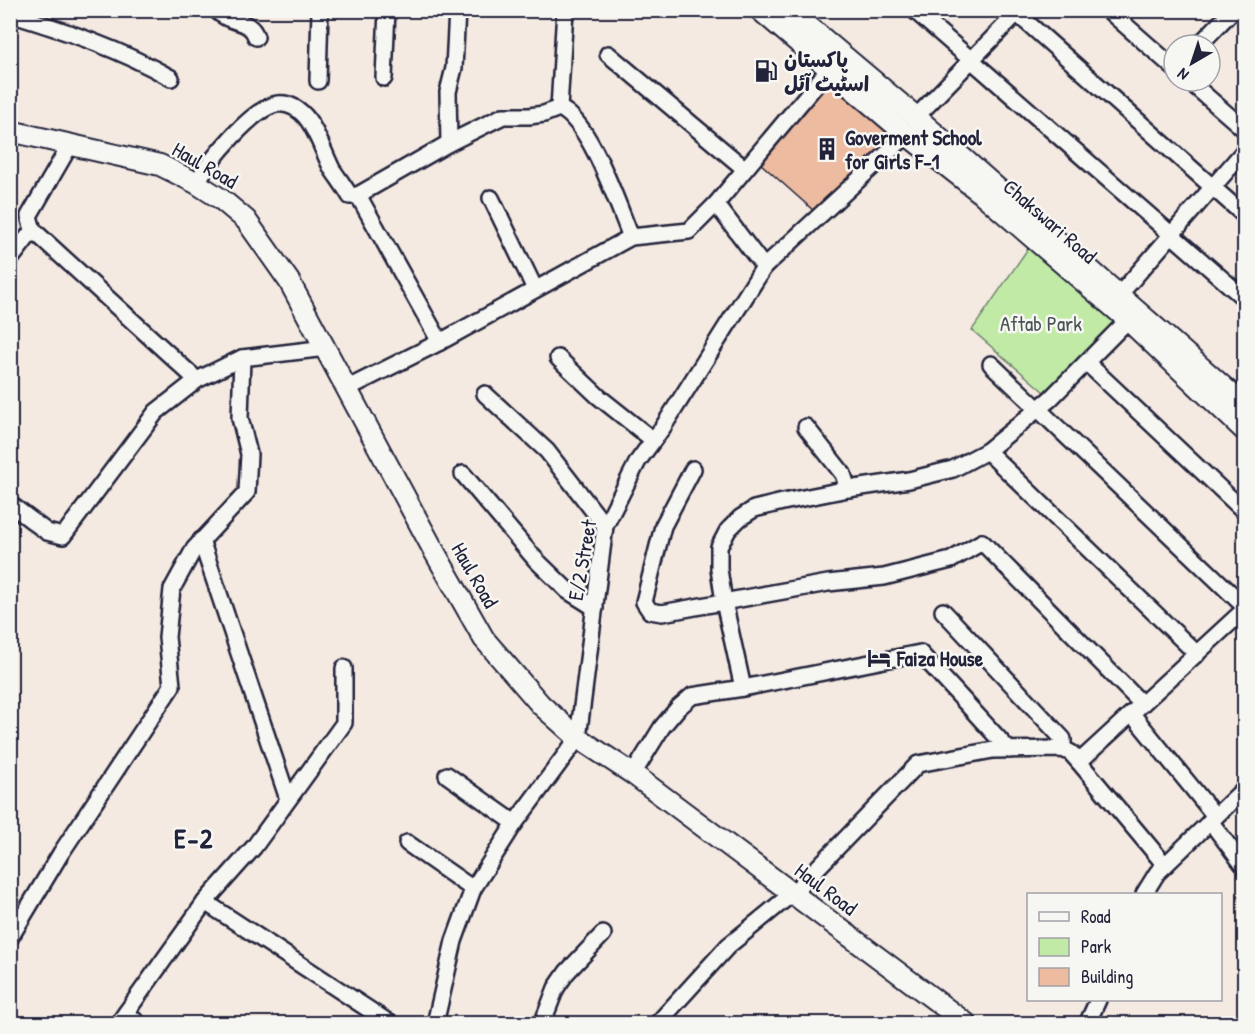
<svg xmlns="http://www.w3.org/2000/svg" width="1255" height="1034" font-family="'Patrick Hand','Playpen Sans Arabic',sans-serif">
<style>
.green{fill:#c1eaa6;stroke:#728670;stroke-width:1.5}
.building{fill:#edbb9f;stroke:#22223b;stroke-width:1.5}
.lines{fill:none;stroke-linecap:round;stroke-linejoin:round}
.minor-casing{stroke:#22223b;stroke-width:20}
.major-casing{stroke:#22223b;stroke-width:24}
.minor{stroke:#f6f6f2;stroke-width:15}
.major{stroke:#f6f6f2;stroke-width:20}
.labels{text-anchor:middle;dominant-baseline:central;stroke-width:5;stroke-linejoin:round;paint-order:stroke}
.poi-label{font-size:21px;font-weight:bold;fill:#22223b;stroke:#f6f6f2;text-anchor:start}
.street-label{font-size:21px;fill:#22223b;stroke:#f6f6f2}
.park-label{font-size:21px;fill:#4a5456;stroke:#f6f6f2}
.district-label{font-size:27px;font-weight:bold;letter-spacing:1.5px;fill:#22223b;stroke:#f6f6f2}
</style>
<rect width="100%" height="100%" fill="#f4eae1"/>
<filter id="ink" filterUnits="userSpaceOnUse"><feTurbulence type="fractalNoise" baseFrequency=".0167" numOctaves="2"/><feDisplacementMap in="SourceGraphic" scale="12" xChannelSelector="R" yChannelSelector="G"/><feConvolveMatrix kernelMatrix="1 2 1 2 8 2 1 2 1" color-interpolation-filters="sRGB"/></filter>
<g filter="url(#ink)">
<path class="green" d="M1029 247 1118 323 1044 392 972 330Z"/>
<path class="building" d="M829 76 897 134 814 211 761 164Z"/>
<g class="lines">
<g class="minor-casing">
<g id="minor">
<path d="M216 10C230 25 250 18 256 37"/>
<path d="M914 10 1244 298"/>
<path d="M1013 10 1244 215"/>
<path d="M1108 10 1174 68"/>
<path d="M10 14C66 31 120 49 171 78"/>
<path d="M1199 45 1233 10"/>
<path d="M608 54 745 169"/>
<path d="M384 78 387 10"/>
<path d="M318 81 320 10"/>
<path d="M1189 81 1244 129"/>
<path d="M559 108 565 10"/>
<path d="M916 117 1020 10"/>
<path d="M449 143 448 92 454 68 457 10"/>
<path d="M70 145 29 216 33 230 197 380"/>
<path d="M196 183C210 161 251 109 277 104 289 102 301 110 308 120 318 134 324 153 332 169 338 178 345 187 350 196L358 195 440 342"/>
<path d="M358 195 449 143 503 116H529L544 114 559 108C590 120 618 206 631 237"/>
<path d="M491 198 535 289"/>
<path d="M716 204 764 267"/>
<path d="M10 260 33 230"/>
<path d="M1120 294 1244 151"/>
<path d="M558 358 599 397 653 440"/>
<path d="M1087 363 1244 511"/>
<path d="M991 364 1244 606"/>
<path d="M348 388 440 342 631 237 689 231 716 204 829 69"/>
<path d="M485 394 547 451 605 526"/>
<path d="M806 427 843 474 848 489"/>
<path d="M987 451 1197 654"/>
<path d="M693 469 663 526 644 602 650 611 662 613 828 583 884 577 951 560 982 542 1142 704"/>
<path d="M463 474 535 559 568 591 595 608"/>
<path d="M10 504 47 532 63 536 156 412 197 380 242 358 326 348"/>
<path d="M201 540 288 799"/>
<path d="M943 611 1063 739V749"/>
<path d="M743 688 724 602 719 569V547L728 530 740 518 754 509 783 502 848 489 909 480 953 469 987 451 1050 399 1128 320"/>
<path d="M1132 714 1215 816"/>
<path d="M1079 762 1244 610"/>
<path d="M633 774 662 727 678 708 692 696 743 688 920 653 1009 750"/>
<path d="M447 775 515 823"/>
<path d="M1210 821 1244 866"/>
<path d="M407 843 473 889"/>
<path d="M1144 894 1157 873 1244 789"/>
<path d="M205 902 391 1024"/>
<path d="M10 938 61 853 172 686 167 637 172 589 194 549 247 492 249 454 240 418 242 358"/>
<path d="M126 1013 139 1024"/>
<path d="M118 1024 205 902 254 847 344 723V668"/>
<path d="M435 1024 454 941 473 889 515 823 578 738 605 526 638 461 663 427 764 267 907 135"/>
<path d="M542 1024 556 988 567 972 603 934"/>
<path d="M657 1024 728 946 794 892 918 764 993 750 1063 749 1071 753 1079 762 1165 865"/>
<path d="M1087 1024 1098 1000"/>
</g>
</g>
<g class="major-casing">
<g id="major">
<path d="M760 10 907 135 981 193 1128 320 1244 430"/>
<path d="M789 10 916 117 1244 405"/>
<path d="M10 131 160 165 196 183 221 199 246 220 289 281 434 551 484 639 541 705 578 738 633 774 967 1024"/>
</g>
</g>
<use href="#minor" class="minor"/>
<use href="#major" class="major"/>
</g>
</g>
<defs>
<g id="fuel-bare" transform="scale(1.8)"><path d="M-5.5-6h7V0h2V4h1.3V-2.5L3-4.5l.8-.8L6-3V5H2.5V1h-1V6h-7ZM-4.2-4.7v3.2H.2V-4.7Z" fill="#22223b" stroke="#f6f6f2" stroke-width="2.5" paint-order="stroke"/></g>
<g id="building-bare" transform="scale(1.8)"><path d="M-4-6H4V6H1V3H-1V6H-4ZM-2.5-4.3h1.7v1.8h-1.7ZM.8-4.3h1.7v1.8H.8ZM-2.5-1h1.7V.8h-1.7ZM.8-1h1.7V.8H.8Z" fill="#22223b" stroke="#f6f6f2" stroke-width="2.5" paint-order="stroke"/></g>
<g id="hotel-bare" transform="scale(1.8)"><path d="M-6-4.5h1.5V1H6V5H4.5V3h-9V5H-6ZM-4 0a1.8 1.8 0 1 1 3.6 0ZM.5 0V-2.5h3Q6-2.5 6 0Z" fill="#22223b" stroke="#f6f6f2" stroke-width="2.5" paint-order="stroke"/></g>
</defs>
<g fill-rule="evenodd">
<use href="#fuel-bare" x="766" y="71"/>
<use href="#building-bare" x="827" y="149"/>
<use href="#hotel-bare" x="879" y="658"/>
</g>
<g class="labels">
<g class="poi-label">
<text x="784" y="59">پاکستان<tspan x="784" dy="24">اسٹیٹ آئل</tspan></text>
<text x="845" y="137">Goverment School<tspan x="845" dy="24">for Girls F-1</tspan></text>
<text x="897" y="658">Faiza House</text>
</g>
<g class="street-label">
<text transform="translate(205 165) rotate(30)">Haul Road</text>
<text transform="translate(1050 221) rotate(41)">Chakswari Road</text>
<text transform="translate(582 560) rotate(-80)">E/2 Street</text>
<text transform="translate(475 575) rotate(60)">Haul Road</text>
<text transform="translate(826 889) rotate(37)">Haul Road</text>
</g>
<g class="park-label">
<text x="1041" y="323">Aftab Park</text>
</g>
<g class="district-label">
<text x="194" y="838">E-2</text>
</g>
</g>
<rect width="1255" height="1034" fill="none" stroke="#f6f6f2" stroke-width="36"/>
<rect x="18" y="18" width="1219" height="998" fill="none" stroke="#22223b" stroke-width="2" filter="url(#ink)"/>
<rect x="1027" y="893" width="195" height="108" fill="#f6f6f2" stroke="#a1a1a9" stroke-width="1.5"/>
<rect x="1039" y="912" width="30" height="9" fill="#f6f6f2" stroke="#a1a1a9" stroke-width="1.5"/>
<text x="1081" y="923" font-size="18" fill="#22223b">Road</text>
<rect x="1039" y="938" width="30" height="18" fill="#c1eaa6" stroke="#a1a1a9" stroke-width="1.5"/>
<text x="1081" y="953" font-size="18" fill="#22223b">Park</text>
<rect x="1039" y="968" width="30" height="18" fill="#edbb9f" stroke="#a1a1a9" stroke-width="1.5"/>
<text x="1081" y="983" font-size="18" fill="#22223b">Building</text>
<g transform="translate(1192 63) rotate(219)"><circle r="28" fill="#f6f6f2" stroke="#a1a1a9" stroke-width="1.5"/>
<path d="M0-4.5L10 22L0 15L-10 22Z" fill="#22223b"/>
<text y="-9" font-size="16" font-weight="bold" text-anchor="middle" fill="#22223b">N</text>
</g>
</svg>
